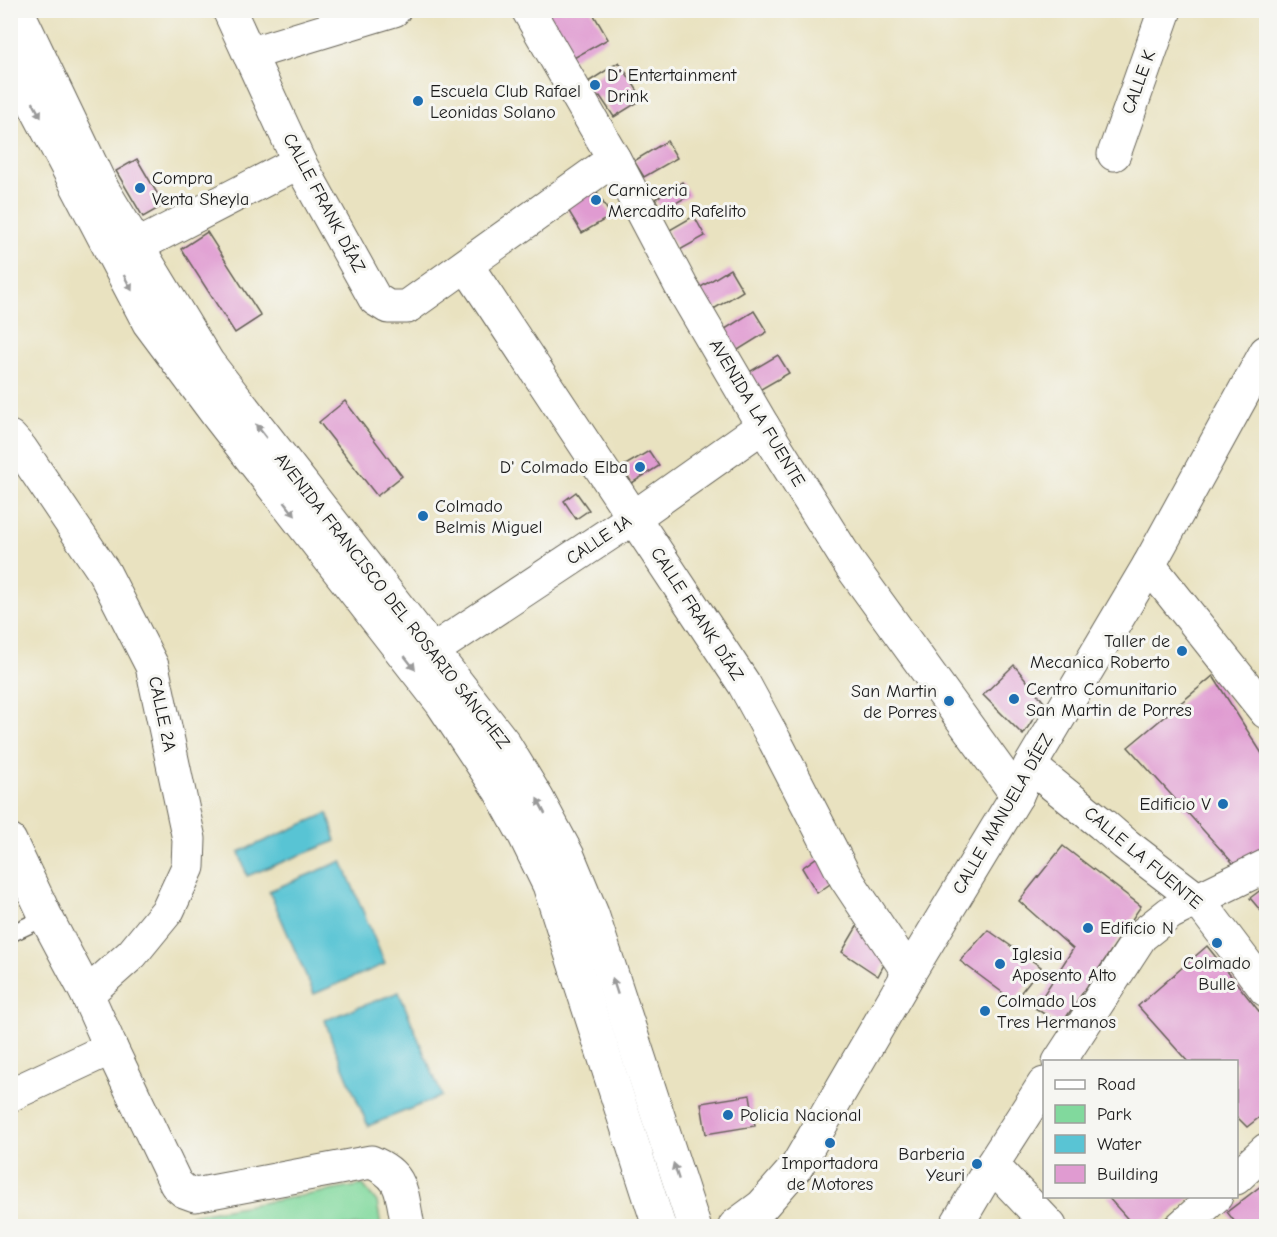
<svg xmlns="http://www.w3.org/2000/svg" width="1277" height="1237" font-family="'Comic Neue',sans-serif">
<style>
.green{fill:#81d99d;stroke:#4e7a5c;stroke-width:1.5}
.water{fill:#59c4d4;stroke:#3a7078;stroke-width:1.5}
.building{fill:#e09bd1}
.lines{fill:none;stroke-linecap:round;stroke-linejoin:round}
.service-casing{stroke:#646155;stroke-width:19}
.minor-casing{stroke:#646155;stroke-width:35}
.secondary-casing{stroke:#646155;stroke-width:35}
.service{stroke:#fff;stroke-width:16}
.minor{stroke:#fff;stroke-width:33}
.secondary{stroke:#fff;stroke-width:33}
.oneway{fill:#999}
.poi-dot{fill:#1f6fb2;stroke:#f6f6f2;stroke-width:2}
.labels{text-anchor:middle;dominant-baseline:central;stroke-width:6;stroke-linejoin:round;paint-order:stroke}
.poi-label{font-size:18px;fill:#1c1c1c;stroke:#f6f6f2;text-anchor:start}
.street-label{font-size:18px;fill:#1c1c1c;stroke:#f6f6f2}
</style>
<rect width="100%" height="100%" fill="#f6f6f2"/>
<filter id="ink" filterUnits="userSpaceOnUse"><feTurbulence type="fractalNoise" baseFrequency=".0167" numOctaves="2"/><feDisplacementMap in="SourceGraphic" scale="12" xChannelSelector="R" yChannelSelector="G"/><feConvolveMatrix kernelMatrix="1 2 1 2 8 2 1 2 1" color-interpolation-filters="sRGB"/></filter>
<filter id="wash" filterUnits="userSpaceOnUse"><feTurbulence type="fractalNoise" baseFrequency=".008" numOctaves="4" result="noise"/><feDisplacementMap in="SourceGraphic" scale="24" xChannelSelector="R" yChannelSelector="G"/><feGaussianBlur stdDeviation="1.35" result="paint"/><feColorMatrix in="noise" values="0 0 0 0 0 0 0 0 0 0 0 0 0 0 0 0 0 1.4 0 .05"/><feComposite in="paint" operator="in"/></filter>
<g filter="url(#wash)">
<rect width="100%" height="100%" fill="#e9e2c0"/>
<path class="green" d="M363 1185 377 1202 381 1226H178L181 1217Z"/>
<g class="water">
<path d="M328 813 336 841 247 876 239 852Z"/>
<path d="M342 861 385 964 314 994 269 891Z"/>
<path d="M399 992 442 1096 368 1126 332 1041 325 1020Z"/>
</g>
<g id="blocks">
<g class="building">
<path d="M555 10H591L608 39 572 59 547 15Z"/>
<path d="M619 62 643 99 614 117 600 96 595 100 585 84Z"/>
<path d="M667 141 677 158 644 177 634 161Z"/>
<path d="M137 159 164 205 143 217 116 171Z"/>
<path d="M682 182 690 195 662 211 655 199Z"/>
<path d="M594 187 611 216 582 233 565 205Z"/>
<path d="M694 216 705 236 678 251 668 231Z"/>
<path d="M207 232 261 316 235 333 181 249Z"/>
<path d="M730 269 743 291 704 315 691 293Z"/>
<path d="M754 311 767 332 730 355 717 334Z"/>
<path d="M778 355 789 373 756 392 746 374Z"/>
<path d="M345 401 402 476 377 496 319 422Z"/>
<path d="M649 451 659 466 632 483 622 467Z"/>
<path d="M576 492 589 510 576 519 564 501Z"/>
<path d="M1014 665 1044 702 1023 735 983 695Z"/>
<path d="M1213 676 1266 760V848L1241 872 1128 747Z"/>
<path d="M1063 846 1141 906 1061 1025 1035 1008 1073 949 1019 901Z"/>
<path d="M820 855 833 882 817 893 802 868Z"/>
<path d="M1266 886V917L1250 898Z"/>
<path d="M862 918 887 959 878 976 842 952Z"/>
<path d="M988 930 1041 967 1014 1001 960 961Z"/>
<path d="M1207 946 1266 1020V1112L1247 1127 1236 1116V1062H1188L1138 1006Z"/>
<path d="M750 1095 755 1126 706 1134 701 1103Z"/>
<path d="M1266 1182V1226H1238L1227 1212Z"/>
<path d="M1107 1196H1192L1156 1226H1134Z"/>
</g>
</g>
</g>
<g filter="url(#ink)">
<use href="#blocks" fill-opacity="0" stroke="#646155" stroke-width="1.5"/>
<g class="lines">
<g class="service-casing">
<path id="service" d="M10 934 46 917"/>
</g>
<g class="minor-casing">
<g id="minor">
<path d="M229 10 299 162 375 299 388 307H407L614 159"/>
<path d="M528 10 614 159 681 286 763 426 851 566 1017 795"/>
<path d="M249 54 394 10"/>
<path d="M1114 154 1165 10"/>
<path d="M137 246 299 162"/>
<path d="M467 266 744 684 775 741 845 877 909 973"/>
<path d="M10 437 21 449 104 572 152 666 189 839 188 867 168 910 132 954 87 994"/>
<path d="M1149 565 1266 712"/>
<path d="M432 651 633 518 763 426"/>
<path d="M1030 766 1102 824 1125 844 1198 900 1266 990"/>
<path d="M10 841 46 917 87 994 111 1048 176 1184 184 1191 195 1195 371 1162C405 1176 401 1194 408 1226"/>
<path d="M1059 1062 1141 936 1170 913 1266 866"/>
<path d="M10 1095 111 1048"/>
<path d="M992 1165 1050 1226"/>
<path d="M1236 1178 1266 1150"/>
<path d="M735 1226 762 1206 797 1166 909 973 1017 795 1030 766 1149 565 1266 352"/>
<path d="M956 1226 992 1165 1044 1084"/>
<path d="M1182 1226 1216 1196"/>
</g>
</g>
<g class="secondary-casing">
<g id="secondary">
<path d="M17 10 103 190 208 363 503 742 537 798 568 856 592 914 694 1226"/>
<path d="M10 58 149 323 219 417 441 702 500 791 525 836 549 885 659 1226"/>
</g>
</g>
<use href="#service" class="service"/>
<use href="#minor" class="minor"/>
<use href="#secondary" class="secondary"/>
</g>
<defs><path id="oneway-solid" d="M-6-.8H1V-3.2L6.5 0L1 3.2V.8H-6Z" transform="scale(1.5)"/></defs>
<g class="oneway">
<use href="#oneway-solid" transform="translate(37 110) rotate(62)"/>
<use href="#oneway-solid" transform="translate(128 283) rotate(62)"/>
<use href="#oneway-solid" transform="translate(261 431) rotate(-128)"/>
<use href="#oneway-solid" transform="translate(290 509) rotate(52)"/>
<use href="#oneway-solid" transform="translate(410 663) rotate(52)"/>
<use href="#oneway-solid" transform="translate(541 806) rotate(-118)"/>
<use href="#oneway-solid" transform="translate(615 986) rotate(-108)"/>
<use href="#oneway-solid" transform="translate(676 1171) rotate(-108)"/>
</g>
</g>
<g class="poi-dot">
<circle cx="595" cy="85" r="6"/>
<circle cx="418" cy="101" r="6"/>
<circle cx="140" cy="188" r="6"/>
<circle cx="596" cy="200" r="6"/>
<circle cx="640" cy="467" r="6"/>
<circle cx="423" cy="516" r="6"/>
<circle cx="1182" cy="651" r="6"/>
<circle cx="1014" cy="699" r="6"/>
<circle cx="949" cy="701" r="6"/>
<circle cx="1223" cy="804" r="6"/>
<circle cx="1088" cy="928" r="6"/>
<circle cx="1217" cy="943" r="6"/>
<circle cx="1000" cy="964" r="6"/>
<circle cx="985" cy="1011" r="6"/>
<circle cx="728" cy="1115" r="6"/>
<circle cx="830" cy="1143" r="6"/>
<circle cx="977" cy="1164" r="6"/>
</g>
<g class="labels">
<g class="poi-label">
<text x="607" y="75">D' Entertainment<tspan x="607" dy="21">Drink</tspan></text>
<text x="430" y="91">Escuela Club Rafael<tspan x="430" dy="21">Leonidas Solano</tspan></text>
<text x="152" y="178">Compra<tspan x="152" dy="21">Venta Sheyla</tspan></text>
<text x="608" y="190">Carniceria<tspan x="608" dy="21">Mercadito Rafelito</tspan></text>
<text x="628" y="467" text-anchor="end">D' Colmado Elba</text>
<text x="435" y="506">Colmado<tspan x="435" dy="21">Belmis Miguel</tspan></text>
<text x="1170" y="641" text-anchor="end">Taller de<tspan x="1170" dy="21">Mecanica Roberto</tspan></text>
<text x="1026" y="689">Centro Comunitario<tspan x="1026" dy="21">San Martin de Porres</tspan></text>
<text x="937" y="691" text-anchor="end">San Martin<tspan x="937" dy="21">de Porres</tspan></text>
<text x="1211" y="804" text-anchor="end">Edificio V</text>
<text x="1100" y="928">Edificio N</text>
<text x="1012" y="954">Iglesia<tspan x="1012" dy="21">Aposento Alto</tspan></text>
<text x="1217" y="963" text-anchor="middle">Colmado<tspan x="1217" dy="21">Bulle</tspan></text>
<text x="997" y="1001">Colmado Los<tspan x="997" dy="21">Tres Hermanos</tspan></text>
<text x="740" y="1115">Policia Nacional</text>
<text x="965" y="1154" text-anchor="end">Barberia<tspan x="965" dy="21">Yeuri</tspan></text>
<text x="830" y="1163" text-anchor="middle">Importadora<tspan x="830" dy="21">de Motores</tspan></text>
</g>
<g class="street-label">
<text transform="translate(1139 82) rotate(-70)">CALLE K</text>
<text transform="translate(324 203) rotate(62)">CALLE FRANK DÍAZ</text>
<text transform="translate(757 413) rotate(59)">AVENIDA LA FUENTE</text>
<text transform="translate(599 540) rotate(-34)">CALLE 1A</text>
<text transform="translate(392 601) rotate(52)">AVENIDA FRANCISCO DEL ROSARIO SÁNCHEZ</text>
<text transform="translate(697 614) rotate(57)">CALLE FRANK DÍAZ</text>
<text transform="translate(162 714) rotate(78)">CALLE 2A</text>
<text transform="translate(1003 814) rotate(-60)">CALLE MANUELA DÍEZ</text>
<text transform="translate(1143 858) rotate(40)">CALLE LA FUENTE</text>
</g>
</g>
<rect width="1277" height="1237" fill="none" stroke="#f6f6f2" stroke-width="36"/>
<rect x="1043" y="1060" width="195" height="138" fill="#f6f6f2" stroke="#9f9f9c" stroke-width="1.5"/>
<rect x="1055" y="1080" width="30" height="9" fill="#ffffff" stroke="#9f9f9c" stroke-width="1.5"/>
<text x="1097" y="1090" font-size="18" fill="#1c1c1c">Road</text>
<rect x="1055" y="1105" width="30" height="18" fill="#81d99d" stroke="#9f9f9c" stroke-width="1.5"/>
<text x="1097" y="1120" font-size="18" fill="#1c1c1c">Park</text>
<rect x="1055" y="1135" width="30" height="18" fill="#59c4d4" stroke="#9f9f9c" stroke-width="1.5"/>
<text x="1097" y="1150" font-size="18" fill="#1c1c1c">Water</text>
<rect x="1055" y="1165" width="30" height="18" fill="#e09bd1" stroke="#9f9f9c" stroke-width="1.5"/>
<text x="1097" y="1180" font-size="18" fill="#1c1c1c">Building</text>
</svg>
